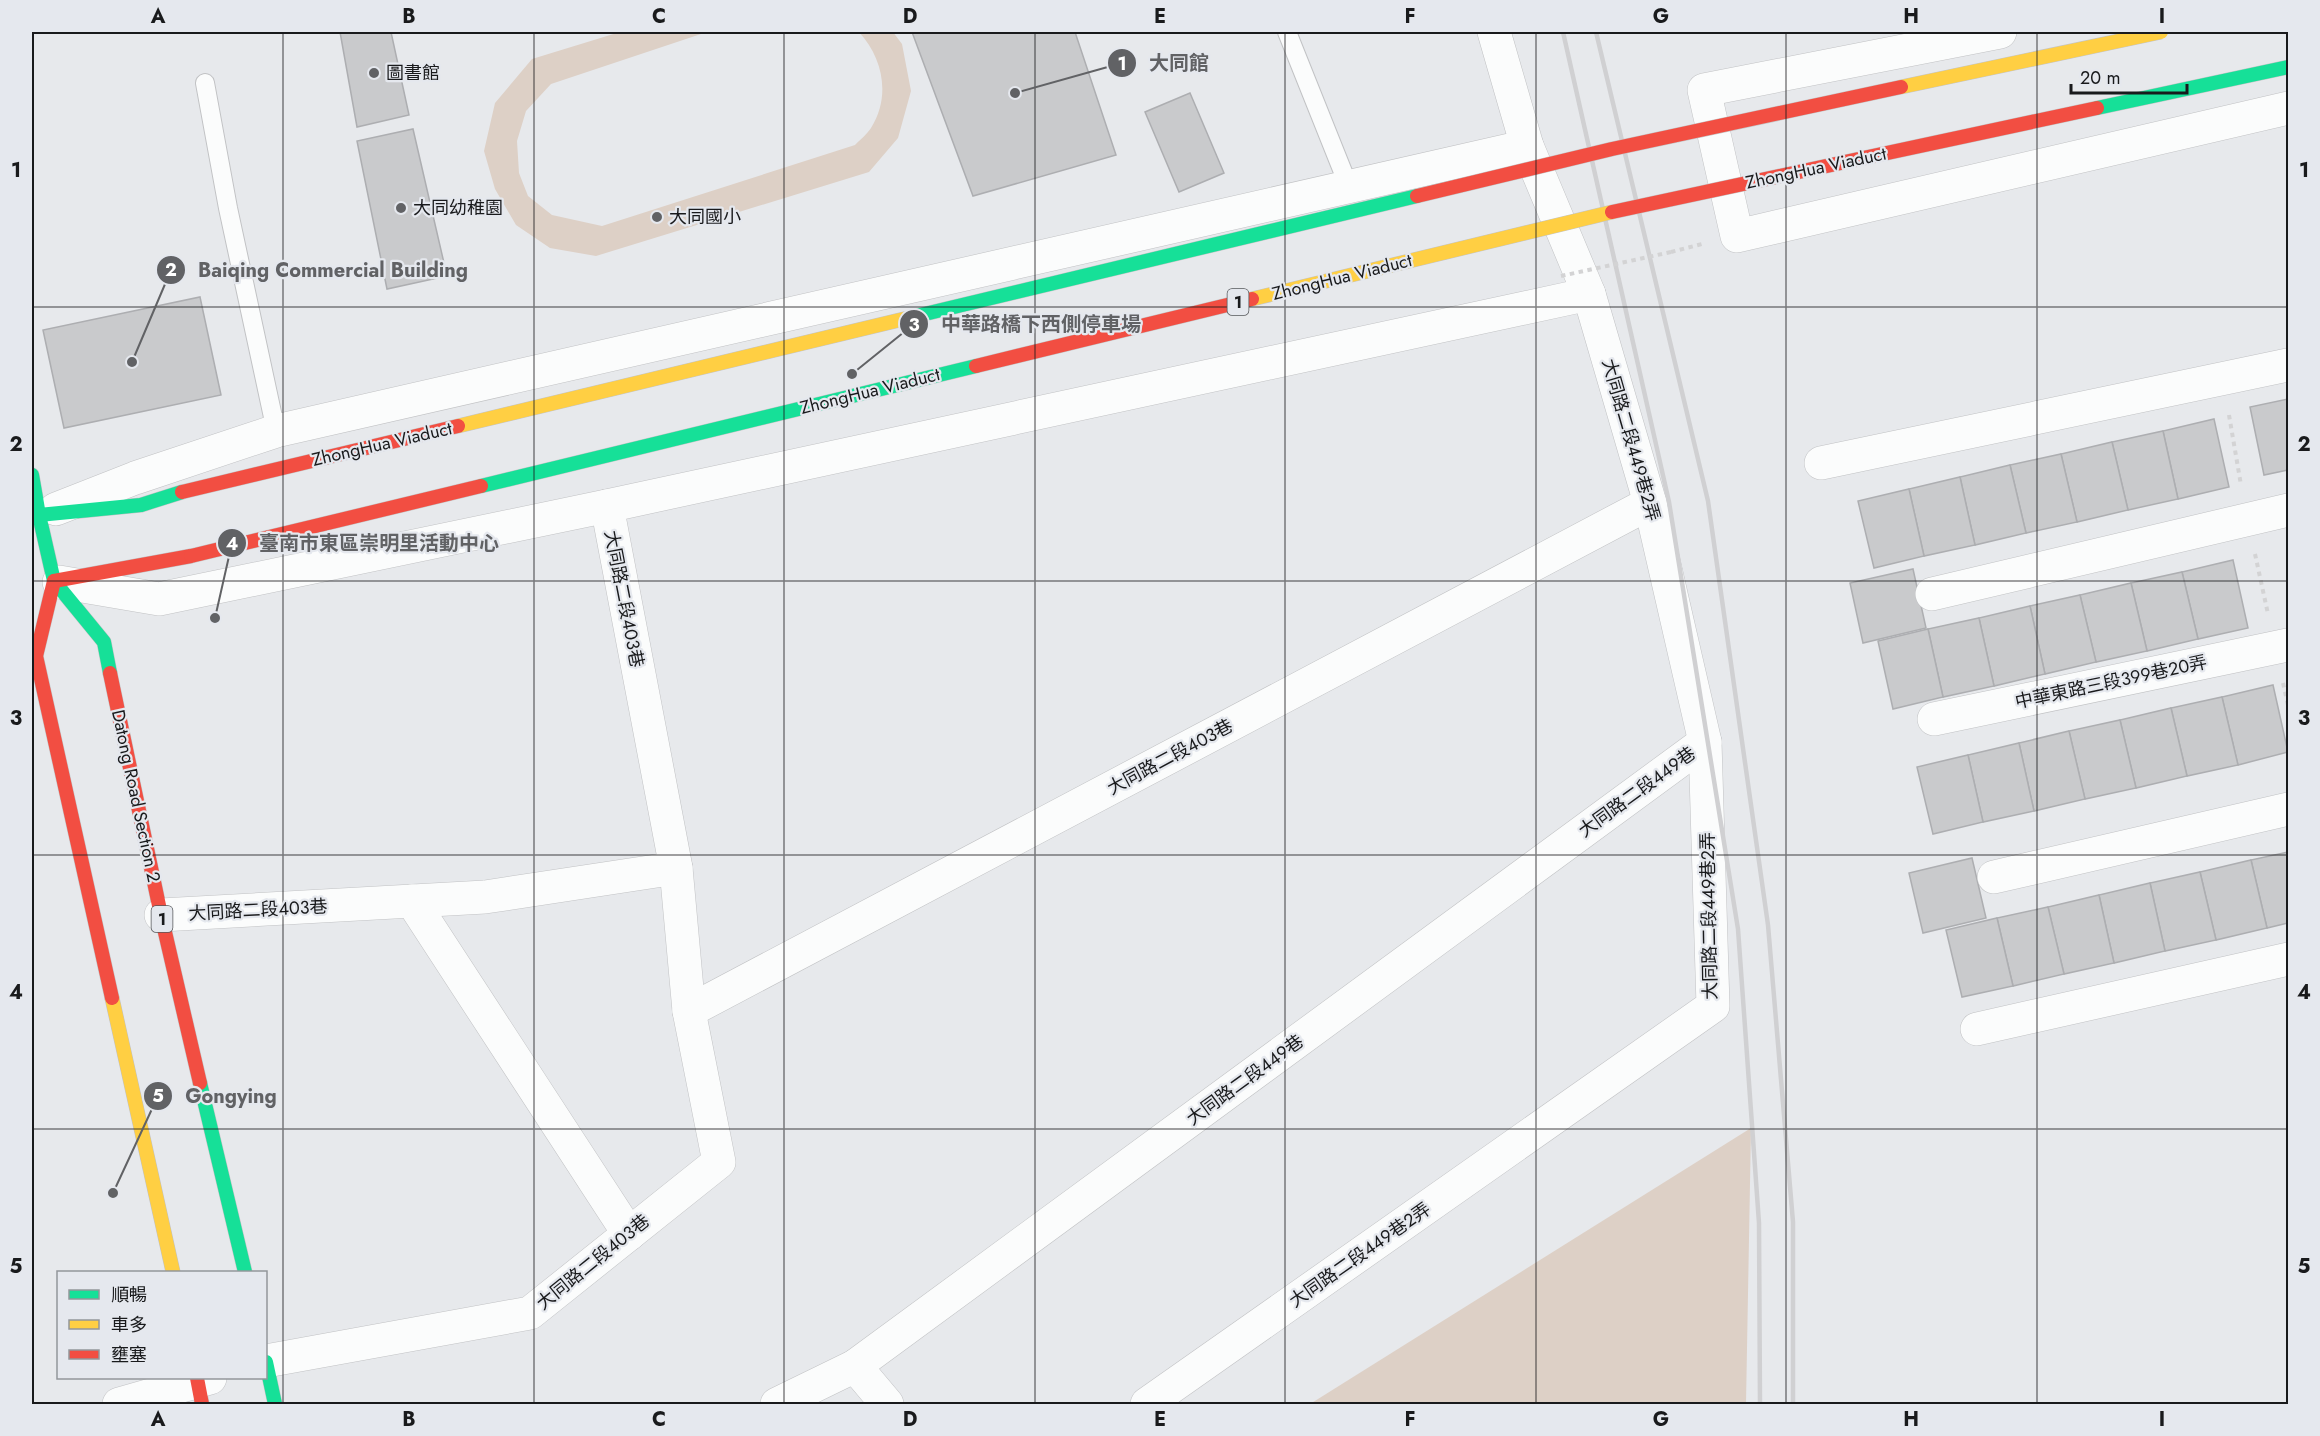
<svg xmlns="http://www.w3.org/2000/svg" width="2320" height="1436" font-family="Jost,'Noto Sans TC',sans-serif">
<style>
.green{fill:#ddd0c6}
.building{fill:#c9cacc;stroke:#adaeb1;stroke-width:1.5}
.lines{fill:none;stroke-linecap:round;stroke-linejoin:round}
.lane-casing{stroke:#c1c2c4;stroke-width:20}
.street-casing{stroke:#c1c2c4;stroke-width:34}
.fast-casing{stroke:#c1c2c4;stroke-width:15}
.slow-casing{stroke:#c1c2c4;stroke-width:15}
.jam-casing{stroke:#c1c2c4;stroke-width:15}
.path{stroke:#d3d3d4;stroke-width:4;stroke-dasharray:4.5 4.5;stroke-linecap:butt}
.lane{stroke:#fbfcfc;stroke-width:18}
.street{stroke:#fbfcfc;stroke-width:33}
.fast{stroke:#16e098;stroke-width:14}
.slow{stroke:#ffcf43;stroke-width:14}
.jam{stroke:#f24e42;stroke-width:14}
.rail{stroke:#d0d0d2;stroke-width:4.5}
.fast-bridge-casing{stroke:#c4c5c6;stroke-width:15;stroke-linecap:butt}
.slow-bridge-casing{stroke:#c4c5c6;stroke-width:15;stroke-linecap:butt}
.jam-bridge-casing{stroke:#c4c5c6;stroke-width:15;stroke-linecap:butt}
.path-bridge{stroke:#d3d3d4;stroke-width:4;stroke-dasharray:4.5 4.5;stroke-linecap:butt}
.fast-bridge{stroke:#16e098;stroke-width:14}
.slow-bridge{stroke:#ffcf43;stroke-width:14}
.jam-bridge{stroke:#f24e42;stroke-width:14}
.grid{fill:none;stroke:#191a1c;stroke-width:1.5;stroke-opacity:0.55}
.poi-dot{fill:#616265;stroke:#e5e8ee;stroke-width:2}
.labels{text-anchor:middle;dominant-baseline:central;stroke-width:4.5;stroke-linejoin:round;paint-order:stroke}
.shield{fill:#e5e8ee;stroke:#56585b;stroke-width:1.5}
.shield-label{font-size:16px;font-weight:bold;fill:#191a1c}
.poi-label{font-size:18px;fill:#191a1c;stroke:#e5e8ee;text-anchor:start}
.street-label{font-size:18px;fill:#191a1c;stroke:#e5e8ee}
.leader{fill:none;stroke:#616265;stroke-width:2}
.callout-dot{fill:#616265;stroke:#e5e8ee;stroke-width:2}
.mark-label{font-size:18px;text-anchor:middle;font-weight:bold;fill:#fff}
.callout-label{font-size:20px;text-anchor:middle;font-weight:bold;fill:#616265;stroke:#e5e8ee;stroke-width:4.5;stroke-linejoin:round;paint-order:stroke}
.neatline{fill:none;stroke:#191a1c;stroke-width:2}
.grid-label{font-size:20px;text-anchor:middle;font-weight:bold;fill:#191a1c}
</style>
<rect width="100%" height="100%" fill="#e7e9ec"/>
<g class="green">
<path d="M620 32H707L551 84 526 111 517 141 519 173 528 196 552 215 602 226 855 145C860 140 867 134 871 128 891 96 883 58 859 32H893L902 44 911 91 898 138 869 172 596 256 550 248 516 225 495 189 484 151 495 103 532 59Z"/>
<path d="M1751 1128 1746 1404H1310Z"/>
</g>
<g class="building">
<path d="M340 32H391L409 115 357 127Z"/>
<path d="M912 32H1075L1116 155 973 196Z"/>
<path d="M1190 93 1224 173 1179 192 1145 112Z"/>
<path d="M413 129 447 276 387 289 357 141Z"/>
<path d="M200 297 221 395 64 428 43 330Z"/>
<path d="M2288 399V470L2264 475 2250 407Z"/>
<path d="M2214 419 2229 487 2178 499 2163 431Z"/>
<path d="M2163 431 2178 499 2128 510 2112 442Z"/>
<path d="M2112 442 2128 510 2077 522 2061 454Z"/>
<path d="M2061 454 2077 522 2026 533 2010 465Z"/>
<path d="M2010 465 2026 533 1975 545 1960 477Z"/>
<path d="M1960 477 1975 545 1924 556 1909 489Z"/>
<path d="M1909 489 1924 556 1874 568 1858 501Z"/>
<path d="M2233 560 2248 628 2198 639 2182 572Z"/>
<path d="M1913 569 1926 628 1863 643 1850 583Z"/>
<path d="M2182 572 2198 639 2147 651 2131 583Z"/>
<path d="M2131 583 2147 651 2096 662 2080 595Z"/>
<path d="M2080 595 2096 662 2045 674 2030 606Z"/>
<path d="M2030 606 2045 674 1994 686 1979 618Z"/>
<path d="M1979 618 1994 686 1943 697 1928 629Z"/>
<path d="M1928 629 1943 697 1893 709 1878 641Z"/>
<path d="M2273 685 2288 752 2238 765 2222 697Z"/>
<path d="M2222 697 2238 765 2187 776 2171 708Z"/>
<path d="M2171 708 2187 776 2136 788 2120 720Z"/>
<path d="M2120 720 2136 788 2085 799 2069 731Z"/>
<path d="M2069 731 2085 799 2034 811 2019 743Z"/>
<path d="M2019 743 2034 811 1983 822 1968 755Z"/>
<path d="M1968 755 1983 822 1933 834 1917 767Z"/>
<path d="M2288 852V923L2267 928 2251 860Z"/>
<path d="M1972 858 1986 918 1923 933 1909 873Z"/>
<path d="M2251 860 2267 928 2216 940 2200 872Z"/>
<path d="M2200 872 2216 940 2165 951 2150 883Z"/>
<path d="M2150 883 2165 951 2114 963 2099 895Z"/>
<path d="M2099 895 2114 963 2064 974 2048 907Z"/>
<path d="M2048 907 2064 974 2013 986 1997 918Z"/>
<path d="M1997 918 2013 986 1962 997 1946 930Z"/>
</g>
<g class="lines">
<g class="lane-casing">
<g id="lane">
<path d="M1287 32 1349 187"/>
<path d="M205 83 228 208 276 431"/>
</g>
</g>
<g class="street-casing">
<g id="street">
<path d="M2000 32 1704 90 1737 236 2288 108"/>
<path d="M1821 463 2288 365"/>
<path d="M56 509 135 478 276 431 1527 146"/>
<path d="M59 582 159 599 607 506 1589 294"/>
<path d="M1932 594 2288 510"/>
<path d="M1934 719 2288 645"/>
<path d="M1994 877 2288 809"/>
<path d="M412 901 629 1234"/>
<path d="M161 915 485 897 676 868"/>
<path d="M689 1011 1650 503"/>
<path d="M1977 1029 2288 959"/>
<path d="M266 1361 530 1313 719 1162 689 1011 676 868 607 506"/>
<path d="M855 1366 887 1404"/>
<path d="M119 1404 210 1378"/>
<path d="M777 1404 855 1366 1705 742"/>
<path d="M1147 1404 1713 1006 1705 742 1650 503 1589 294 1527 146 1494 32"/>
</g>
</g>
<g class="fast-casing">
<g id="fast">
<path d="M32 475 39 515 32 517"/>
<path d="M110 673 104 642 54 581 39 515 141 505 182 492"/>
<path d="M200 1083 245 1272"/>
<path d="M266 1362 275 1404"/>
</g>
</g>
<g class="slow-casing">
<path id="slow" d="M112 998 173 1272"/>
</g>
<g class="jam-casing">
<g id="jam">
<path d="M54 581 36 656 112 998"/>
<path d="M54 581 191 556"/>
<path d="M110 673 161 915 200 1083"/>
<path d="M197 1378 202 1404"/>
</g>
</g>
<g class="path">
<path d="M1671 252 1702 244"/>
<path d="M2229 415 2241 485"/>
<path d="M2255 554 2268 614"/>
<path d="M2283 683 2288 705"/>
</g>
<use href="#lane" class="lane"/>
<use href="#street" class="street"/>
<use href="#fast" class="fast"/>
<use href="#slow" class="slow"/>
<use href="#jam" class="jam"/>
<g class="rail">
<path d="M1563 32 1669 502 1738 929 1759 1223 1760 1404"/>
<path d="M1596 32 1708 501 1768 925 1793 1222V1404"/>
</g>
<g class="fast-bridge-casing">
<g id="fast-bridge">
<path d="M2097 108 2288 67"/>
<path d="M908 318 1417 196"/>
<path d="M481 486 976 366"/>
</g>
</g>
<g class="slow-bridge-casing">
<g id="slow-bridge">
<path d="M1901 87 2161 32"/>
<path d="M1252 299 1612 212"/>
<path d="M458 426 908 318"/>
</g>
</g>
<g class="jam-bridge-casing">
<g id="jam-bridge">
<path d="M1417 196 1612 149 1901 87"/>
<path d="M1612 212 2097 108"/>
<path d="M976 366 1252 299"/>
<path d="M182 492 458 426"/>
<path d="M191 556 481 486"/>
</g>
</g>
<path class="path-bridge" d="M1561 276 1671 252"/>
<use href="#fast-bridge" class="fast-bridge"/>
<use href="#slow-bridge" class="slow-bridge"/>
<use href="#jam-bridge" class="jam-bridge"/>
</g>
<path class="grid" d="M283 32V1404M534 32V1404M784 32V1404M1035 32V1404M1285 32V1404M1536 32V1404M1786 32V1404M2037 32V1404M32 307H2288M32 581H2288M32 855H2288M32 1129H2288"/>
<g class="poi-dot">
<circle cx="374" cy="73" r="6"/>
<circle cx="401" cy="208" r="6"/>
<circle cx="657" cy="217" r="6"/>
</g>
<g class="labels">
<g class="shield">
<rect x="1227.5" y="289" width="21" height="26" rx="4.5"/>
<rect x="151.5" y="906" width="21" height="26" rx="4.5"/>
</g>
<g class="shield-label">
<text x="1238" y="302">1</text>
<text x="162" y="919">1</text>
</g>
<g class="poi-label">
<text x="386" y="73">圖書館</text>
<text x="413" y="208">大同幼稚園</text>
<text x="669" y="217">大同國小</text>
</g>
<g class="street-label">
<text transform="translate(1816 168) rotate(-12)">ZhongHua Viaduct</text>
<text transform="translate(1342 277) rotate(-14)">ZhongHua Viaduct</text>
<text transform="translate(870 391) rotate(-14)">ZhongHua Viaduct</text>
<text transform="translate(1631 440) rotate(74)">大同路二段449巷2弄</text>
<text transform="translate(382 444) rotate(-13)">ZhongHua Viaduct</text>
<text transform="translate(624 599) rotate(79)">大同路二段403巷</text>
<text transform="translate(2111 682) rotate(-12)">中華東路三段399巷20弄</text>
<text transform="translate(1170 757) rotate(-28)">大同路二段403巷</text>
<text transform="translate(1637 792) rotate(-36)">大同路二段449巷</text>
<text transform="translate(136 796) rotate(78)">Datong Road Section 2</text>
<text transform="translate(258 910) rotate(-3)">大同路二段403巷</text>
<text transform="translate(1709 916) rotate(-91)">大同路二段449巷2弄</text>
<text transform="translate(1245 1080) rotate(-36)">大同路二段449巷</text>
<text transform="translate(1360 1255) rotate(-35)">大同路二段449巷2弄</text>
<text transform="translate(593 1262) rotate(-39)">大同路二段403巷</text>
</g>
</g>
<path class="leader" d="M1015 93L1122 63M132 362L171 270M852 374L914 324M215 618L232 543M113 1193L158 1096"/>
<g class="callout-dot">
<circle cx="1015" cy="93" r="6"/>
<circle cx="132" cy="362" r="6"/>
<circle cx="852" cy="374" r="6"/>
<circle cx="215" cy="618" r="6"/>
<circle cx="113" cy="1193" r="6"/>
<circle cx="1122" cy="63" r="15"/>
<circle cx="171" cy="270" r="15"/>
<circle cx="914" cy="324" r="15"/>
<circle cx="232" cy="543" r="15"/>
<circle cx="158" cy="1096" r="15"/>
</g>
<g class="mark-label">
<text x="1122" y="70">1</text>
<text x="171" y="276">2</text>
<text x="914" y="331">3</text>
<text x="232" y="550">4</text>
<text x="158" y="1102">5</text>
</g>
<g class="callout-label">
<text x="1179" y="70">大同館</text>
<text x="333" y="277">Baiqing Commercial Building</text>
<text x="1041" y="331">中華路橋下西側停車場</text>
<text x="379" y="550">臺南市東區崇明里活動中心</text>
<text x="231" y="1103">Gongying</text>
</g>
<rect width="2320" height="1436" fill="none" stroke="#e5e8ee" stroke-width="66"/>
<rect x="57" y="1271" width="210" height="108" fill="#e5e8ee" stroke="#93969a" stroke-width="1.5"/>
<rect x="69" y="1290" width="30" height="9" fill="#16e098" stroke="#93969a" stroke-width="1.5"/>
<text x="111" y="1301" font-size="18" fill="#191a1c">順暢</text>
<rect x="69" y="1320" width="30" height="9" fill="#ffcf43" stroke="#93969a" stroke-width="1.5"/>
<text x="111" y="1331" font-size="18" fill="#191a1c">車多</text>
<rect x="69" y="1350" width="30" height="9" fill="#f24e42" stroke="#93969a" stroke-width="1.5"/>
<text x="111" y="1361" font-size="18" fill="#191a1c">壅塞</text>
<path d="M2071 84v9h116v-9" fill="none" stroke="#191a1c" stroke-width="3"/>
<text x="2080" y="84" font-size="18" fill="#191a1c" stroke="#e5e8ee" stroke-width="4.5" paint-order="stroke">20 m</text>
<rect x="33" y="33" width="2254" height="1370" class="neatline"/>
<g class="grid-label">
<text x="158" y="23">A</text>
<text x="409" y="23">B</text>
<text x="659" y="23">C</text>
<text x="910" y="23">D</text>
<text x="1160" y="23">E</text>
<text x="1410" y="23">F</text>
<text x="1661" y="23">G</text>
<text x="1911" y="23">H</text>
<text x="2162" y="23">I</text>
<text x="16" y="177">1</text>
<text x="2304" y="177">1</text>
<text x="16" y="451">2</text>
<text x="2304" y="451">2</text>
<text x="16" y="725">3</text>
<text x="2304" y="725">3</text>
<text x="16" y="999">4</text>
<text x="2304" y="999">4</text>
<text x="16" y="1273">5</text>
<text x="2304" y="1273">5</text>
<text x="158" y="1426">A</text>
<text x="409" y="1426">B</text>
<text x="659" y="1426">C</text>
<text x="910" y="1426">D</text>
<text x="1160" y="1426">E</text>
<text x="1410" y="1426">F</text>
<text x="1661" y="1426">G</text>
<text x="1911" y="1426">H</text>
<text x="2162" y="1426">I</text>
</g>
</svg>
